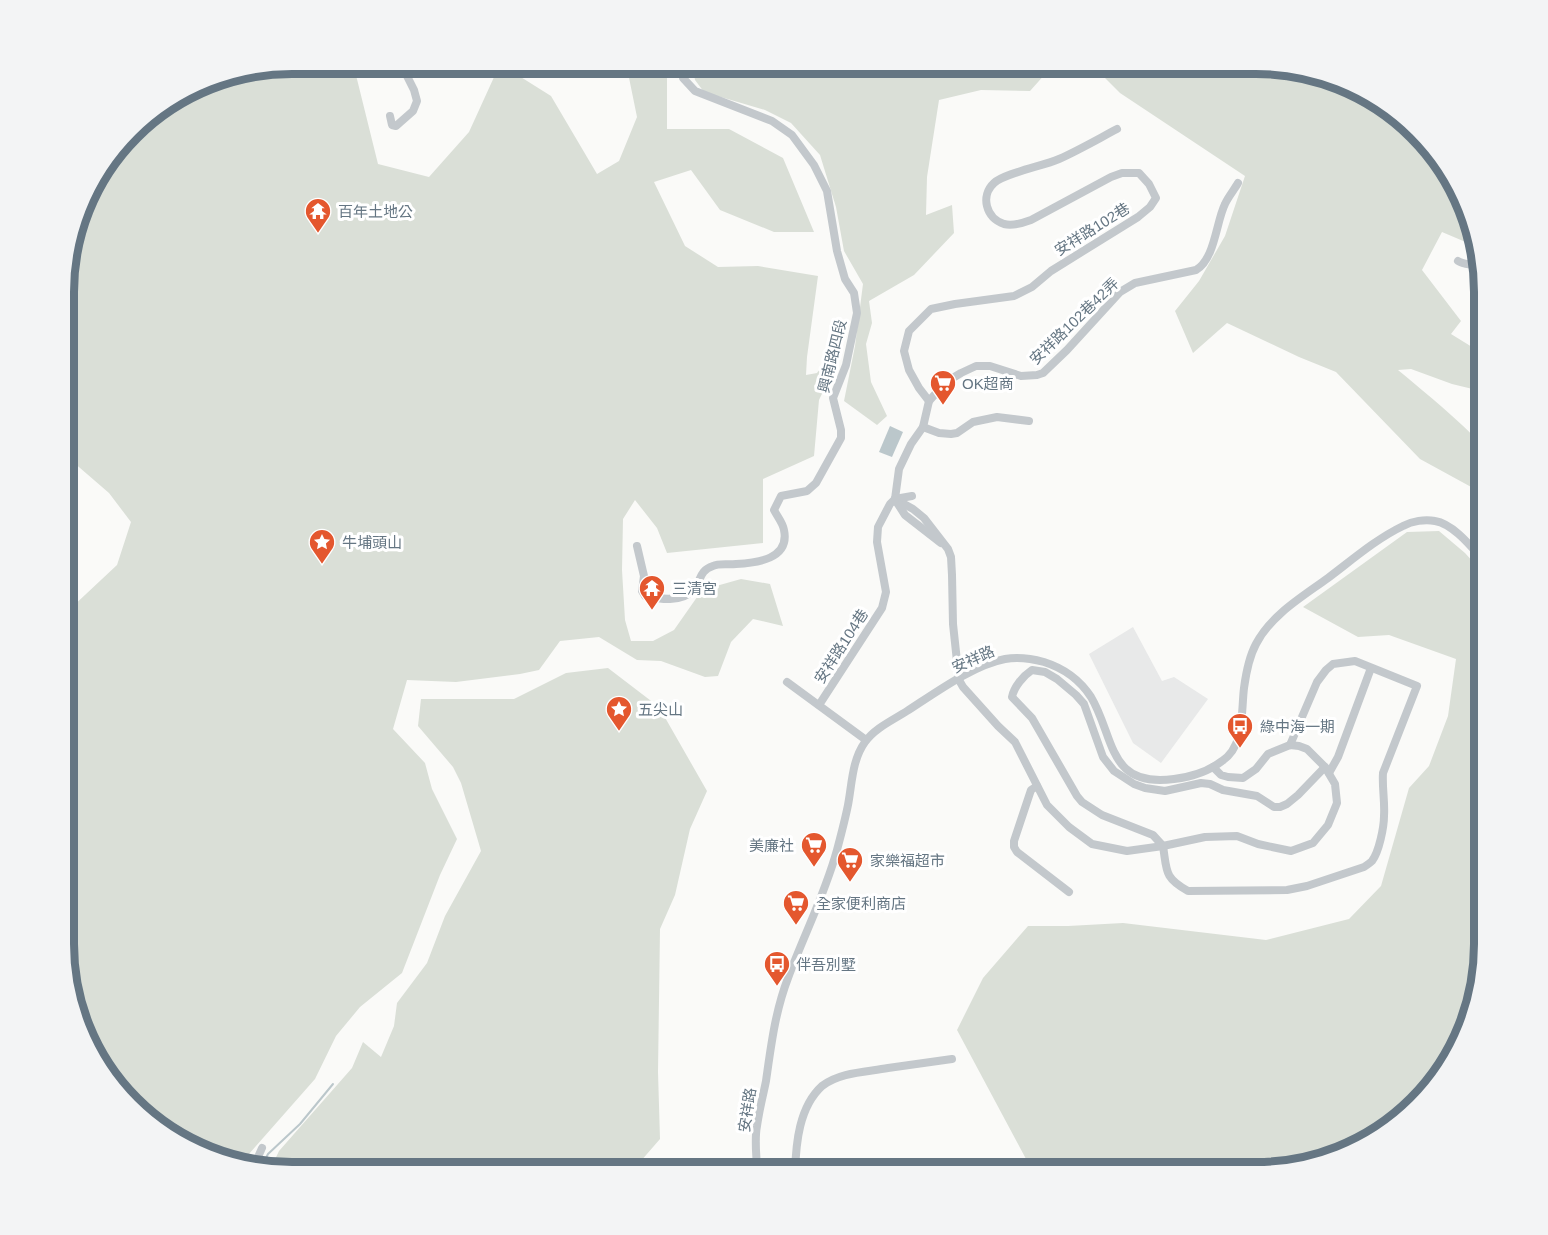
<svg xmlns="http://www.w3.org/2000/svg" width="1548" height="1235" font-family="Helvetica,'Noto Sans TC',sans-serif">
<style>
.built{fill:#e8e9e9}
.green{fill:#dadfd7}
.water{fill:#bbc7cb}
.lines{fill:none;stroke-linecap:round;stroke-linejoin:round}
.stream{stroke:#bbc7cb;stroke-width:2}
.minor{stroke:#c3c8cc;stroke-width:8}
.labels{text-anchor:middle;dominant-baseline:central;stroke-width:6;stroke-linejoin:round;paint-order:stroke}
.poi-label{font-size:15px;fill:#657683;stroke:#fff;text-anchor:start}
.street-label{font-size:15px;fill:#657683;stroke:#fff}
.rim{fill:none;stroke:#657683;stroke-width:8}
</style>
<rect width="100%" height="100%" fill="#fafaf8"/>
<path class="built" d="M1133 627 1162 681 1174 677 1208 699 1161 763 1133 743 1089 654Z"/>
<g class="green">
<path d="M291 63H353L378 164 429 177 469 132 500 64 551 96 597 174 619 161 637 117 626 63H667V129H729L783 158 814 232H774L720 210 691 170 654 182 685 246 718 267 758 266 818 276 807 357 806 375 817 373 843 335 830 377 819 400 814 456 763 479V543L667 553 657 528 635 500 623 519 622 570 625 620 631 641H653L674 630 702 590 741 579 770 584 783 626 753 619 731 642 718 676 705 677 661 661 637 660 599 637 560 641 539 670 520 674 456 682 407 680 393 729 425 763 432 789 457 839 440 875 402 973 360 1007 336 1036 315 1079 241 1163 204 1155 140 1115 87 1045 64 959V664L66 660H64V613L70 609 117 565 131 522 109 493 65 455V261L93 177 141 119 217 75Z"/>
<path d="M692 63H733L737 65 739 63H1055L1030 91 981 90 939 100 927 177 926 215 952 205 954 233 914 275 869 301 872 323 866 344 871 382 887 416 877 425 844 401 855 346 863 284 844 251 836 207 820 155 791 123 765 110 704 92 695 80Z"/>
<path d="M1090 63H1271L1344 80 1408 120 1462 191 1475 246 1442 232 1422 270 1461 321 1451 334 1485 355V392L1452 384 1411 369 1398 370C1428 395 1458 419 1485 448V537L1471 517 1473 488 1420 459 1336 372 1299 357 1227 323 1193 353 1175 311 1199 281 1225 236 1245 176 1120 93Z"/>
<path d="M1439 531 1465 553 1485 575 1484 959 1467 1032 1428 1095 1345 1154 1257 1172H1033L957 1030 983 978 1028 926H1068L1123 923 1266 940 1349 919 1381 886 1409 788 1429 766 1448 716 1456 659 1389 635 1358 637 1303 607 1407 532Z"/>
<path d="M608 668 659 707 707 791 690 829 675 895 660 929 658 1072 660 1139 640 1162 635 1172H277L270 1170 279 1151 352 1068 363 1042 381 1057 394 1026 397 1003 427 963 445 916 481 851 461 783 453 767 418 726 421 699H514L566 673Z"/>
</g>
<path class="water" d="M890 426 903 432 892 457 879 452Z"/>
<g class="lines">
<path class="stream" d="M261 1168 268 1154 300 1124 333 1084"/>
<g class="minor">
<path d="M390 116 392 125 396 126 413 111 417 101 414 90 407 76V63"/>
<path d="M1458 261C1464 265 1473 264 1480 267"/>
<path d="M929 401 946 382 961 373 976 366H990L1021 376 1037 375 1043 373 1067 350 1120 292 1135 283 1196 270C1215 259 1216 222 1225 204 1228 197 1234 190 1238 183"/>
<path d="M923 427 939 433 951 434 957 433 973 422 997 417 1029 421"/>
<path d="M1485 433C1478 423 1476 414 1485 404"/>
<path d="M895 499 913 509 924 518 948 549 951 557 952 575 953 624 959 680 963 687 998 726 1015 742 1047 805 1069 827 1092 844 1127 851 1163 846 1205 837 1237 836 1258 844 1291 851 1313 843 1328 825 1337 803 1335 784 1325 767 1307 749 1299 746 1290 745 1268 754 1256 769 1243 778 1228 777 1221 775 1213 767"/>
<path d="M895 499 899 469 911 444 923 427 929 401 919 388 909 370 904 351 909 331 931 309 955 304 1014 296 1032 287 1051 271 1138 217 1150 207 1156 198 1149 184 1139 173H1122L1111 177 1031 220C1023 223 1012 226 1004 224 986 218 980 196 994 183 1005 173 1043 166 1059 159 1079 150 1098 139 1117 129"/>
<path d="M895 499 912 496"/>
<path d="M896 501 905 515 941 543"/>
<path d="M637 546 644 576 642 591 645 596C659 599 682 603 693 590 702 581 698 571 713 566 719 563 728 565 736 564 757 563 790 559 784 530 783 523 777 516 774 510L781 496 807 491 816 483 841 438V430L833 398 846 365 857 313 854 293 845 279 837 251 827 191 814 165 792 135 772 121 695 91 683 78 684 63"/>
<path d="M787 682 866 740"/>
<path d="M819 705 882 608 886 592 877 542 878 527 890 504 895 499"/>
<path d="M1329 773 1338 757 1371 668"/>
<path d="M1037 786 1031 790 1014 841V847L1017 852 1069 892"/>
<path d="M1163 846 1153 835 1102 815 1082 802 1077 796 1032 718 1012 697C1014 687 1023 676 1032 670L1045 672 1057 679 1076 695 1084 704 1103 757 1114 771 1134 784 1145 788 1165 791 1201 783 1210 784 1223 790 1257 796 1274 807H1280L1287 804 1298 795 1325 767"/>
<path d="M1163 846C1167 871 1164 878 1188 891L1287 890 1307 886 1364 867C1367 865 1370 863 1372 861 1379 852 1384 827 1384 816 1385 801 1382 788 1383 773L1417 686 1355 661 1333 664 1326 670 1317 682 1290 745"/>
<path d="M254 1166 262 1148"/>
<path d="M757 1172C757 1157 754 1141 757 1126 759 1111 763 1096 766 1081 771 1046 775 1012 788 978 804 935 825 894 837 850 841 835 845 820 848 805 852 784 852 760 865 742 875 728 893 720 907 711 935 693 973 665 1005 659 1017 657 1033 659 1044 662 1063 668 1080 680 1091 697 1115 737 1107 788 1174 779 1190 777 1209 771 1222 761 1245 746 1241 712 1244 688 1246 673 1249 657 1256 644 1271 615 1302 597 1328 578 1352 560 1376 539 1403 526 1412 521 1425 519 1435 521 1454 524 1473 549 1485 562"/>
<path d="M795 1172C796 1143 799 1107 822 1086 840 1072 867 1072 888 1068 909 1065 931 1062 952 1059"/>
</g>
</g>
<defs>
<g id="temple-pin" transform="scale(1.35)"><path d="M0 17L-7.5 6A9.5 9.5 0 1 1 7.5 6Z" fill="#e4572e" stroke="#fff"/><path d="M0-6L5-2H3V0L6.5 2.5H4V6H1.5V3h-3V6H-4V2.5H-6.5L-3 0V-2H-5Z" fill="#fff"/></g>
<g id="supermarket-pin" transform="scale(1.35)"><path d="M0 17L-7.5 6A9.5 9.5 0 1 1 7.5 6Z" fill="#e4572e" stroke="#fff"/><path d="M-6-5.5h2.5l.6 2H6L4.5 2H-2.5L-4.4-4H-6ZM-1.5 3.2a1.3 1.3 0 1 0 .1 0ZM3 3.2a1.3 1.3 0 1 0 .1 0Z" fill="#fff"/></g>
<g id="sight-pin" transform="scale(1.35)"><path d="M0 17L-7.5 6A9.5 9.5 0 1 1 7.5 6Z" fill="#e4572e" stroke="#fff"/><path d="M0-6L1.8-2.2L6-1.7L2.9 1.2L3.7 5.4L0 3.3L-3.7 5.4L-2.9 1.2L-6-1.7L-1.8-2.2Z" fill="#fff"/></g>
<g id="bus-pin" transform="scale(1.35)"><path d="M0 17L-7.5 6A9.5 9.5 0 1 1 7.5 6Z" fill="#e4572e" stroke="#fff"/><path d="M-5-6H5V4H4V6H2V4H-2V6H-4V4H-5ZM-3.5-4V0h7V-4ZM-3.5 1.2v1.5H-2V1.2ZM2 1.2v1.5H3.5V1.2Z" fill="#fff"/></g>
</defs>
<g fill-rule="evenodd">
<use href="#temple-pin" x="318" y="211"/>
<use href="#supermarket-pin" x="943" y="383"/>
<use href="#sight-pin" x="322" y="542"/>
<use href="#temple-pin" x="652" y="588"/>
<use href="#sight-pin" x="619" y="709"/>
<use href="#bus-pin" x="1240" y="726"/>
<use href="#supermarket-pin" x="814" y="845"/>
<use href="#supermarket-pin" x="850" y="860"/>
<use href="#supermarket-pin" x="796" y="903"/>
<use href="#bus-pin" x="777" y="964"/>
</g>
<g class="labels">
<g class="poi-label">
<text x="338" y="211">百年土地公</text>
<text x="962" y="383">OK超商</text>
<text x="342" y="542">牛埔頭山</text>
<text x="672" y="588">三清宮</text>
<text x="638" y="709">五尖山</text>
<text x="1260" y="726">綠中海一期</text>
<text x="794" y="845" text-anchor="end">美廉社</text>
<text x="870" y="860">家樂福超市</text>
<text x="816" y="903">全家便利商店</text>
<text x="796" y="964">伴吾別墅</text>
</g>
<g class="street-label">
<text transform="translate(1092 229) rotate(-32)">安祥路102巷</text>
<text transform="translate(1074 321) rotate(-44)">安祥路102巷42弄</text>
<text transform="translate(832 356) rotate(-76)">興南路四段</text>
<text transform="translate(841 646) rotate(-57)">安祥路104巷</text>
<text transform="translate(973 659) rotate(-24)">安祥路</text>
<text transform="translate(747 1110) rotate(-81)">安祥路</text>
</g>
</g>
<path d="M0 0H1548V1235H0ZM292 74H1256A218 218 0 0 1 1474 292V944A218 218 0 0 1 1256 1162H292A218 218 0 0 1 74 944V292A218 218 0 0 1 292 74Z" fill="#f3f4f5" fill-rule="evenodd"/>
<path class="rim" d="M292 74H1256A218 218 0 0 1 1474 292V944A218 218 0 0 1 1256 1162H292A218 218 0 0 1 74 944V292A218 218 0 0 1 292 74Z"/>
</svg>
